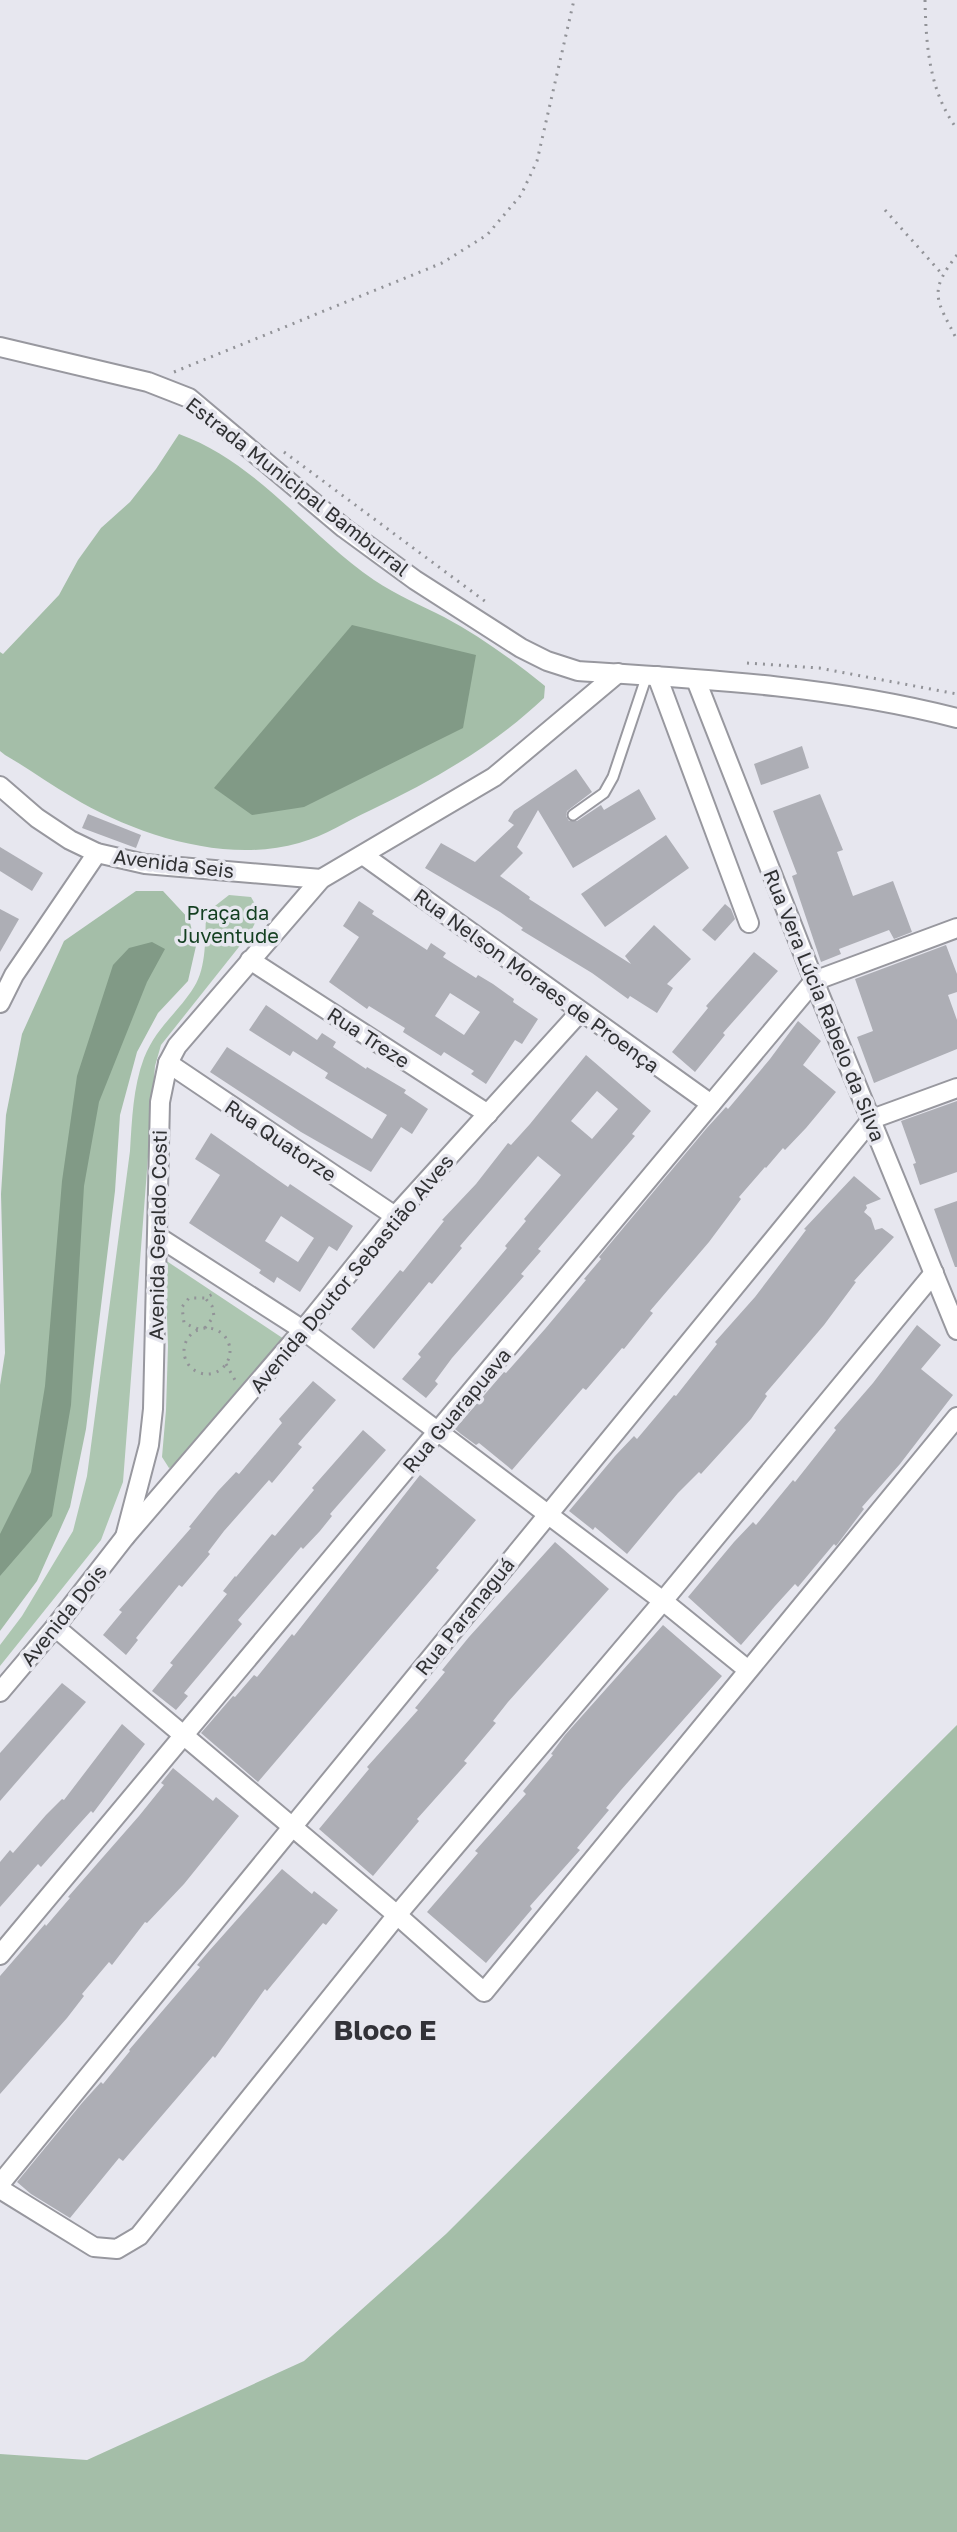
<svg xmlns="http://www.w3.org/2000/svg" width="957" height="2532" font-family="'Golos Text',sans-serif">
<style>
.green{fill:#adc6b1}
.forest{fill:#a4bea8}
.water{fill:#819a86}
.building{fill:#adaeb5;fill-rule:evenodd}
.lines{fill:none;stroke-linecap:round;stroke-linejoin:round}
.lane-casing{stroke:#98989f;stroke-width:13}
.street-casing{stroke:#98989f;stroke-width:22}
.path{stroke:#929398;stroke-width:3;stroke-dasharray:2 6;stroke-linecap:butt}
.lane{stroke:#fff;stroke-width:9}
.street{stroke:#fff;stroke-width:18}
.labels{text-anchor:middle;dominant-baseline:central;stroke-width:7;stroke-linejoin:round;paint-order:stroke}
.street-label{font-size:20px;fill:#303133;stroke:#e7e7ef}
.park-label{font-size:20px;fill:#143f21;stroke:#e7e7ef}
.district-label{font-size:28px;font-weight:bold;fill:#323238;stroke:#e7e7ef}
</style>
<rect width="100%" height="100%" fill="#e7e7ef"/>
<g class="green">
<path d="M229 895 251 897 260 913 250 933 161 1045 155 1066 123 1482 101 1540 0 1666V1645L22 1616 73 1531 87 1476 130 1151C132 1120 133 1087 144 1058 157 1026 178 1013 194 987 207 967 205 936 206 913Z"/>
<path d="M165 1260 284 1339 183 1462 169 1468 162 1457 166 1410 168 1346Z"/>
</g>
<g class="forest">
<path d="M179 434C257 462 307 534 374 580 397 595 420 605 444 617 480 636 514 661 545 686L544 698C493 746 434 780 371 810 345 822 327 835 299 843 226 864 135 835 72 797 49 784 28 768 5 755L0 751V652L3 654 59 595 78 560 101 528 130 502 156 469Z"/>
<path d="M136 891H163L189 919 196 946 188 981 158 1013 137 1052 120 1115 115 1191 86 1429 70 1507 37 1581 0 1631V1385L5 1353 1 1194 6 1115 22 1034 64 941Z"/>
<path d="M957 1725V2532H0V2454L87 2460 304 2361 446 2234Z"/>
</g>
<g class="water">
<path d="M352 625 476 655 463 728 304 807 252 815 214 788Z"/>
<path d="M152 942 165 949 147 982 99 1102 84 1186 71 1405 52 1516 0 1576V1534L31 1472 45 1386 62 1181 77 1076 113 965 129 948Z"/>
</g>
<g class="building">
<path d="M802 746 809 768 761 785 754 764Z"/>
<path d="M576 769 592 792 567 811 566 816 569 821H577L601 805 604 810 639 789 656 819 573 868 538 810 517 847 523 853 500 876 530 897 529 899 631 964 625 956 654 925 691 959 667 984 673 988 657 1013 630 996 628 999 592 973 521 930 523 928 500 912 425 868 441 843 475 862 514 825 508 821 514 811Z"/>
<path d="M820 794 843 850 837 852 853 896 893 881 912 932 894 939 889 930 839 949 841 954 821 962 792 876 797 874 773 811Z"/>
<path d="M88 814 141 835 136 848 82 828Z"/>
<path d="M666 835 689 868 605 927 581 894Z"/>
<path d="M0 847 43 873 32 891 0 871Z"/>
<path d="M359 901 374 911 372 914 427 950 431 943 446 953 443 957 476 978 478 975 493 984 514 999 513 1002 538 1019 522 1044 515 1040 486 1084 471 1074 474 1071 444 1052 441 1056 403 1032 405 1028 369 1006 367 1009 329 982 359 937 343 926ZM450 993 480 1012 464 1035 435 1016Z"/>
<path d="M725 904 731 909 735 919 715 941 702 930Z"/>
<path d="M0 909 19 919 0 952Z"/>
<path d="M946 945 957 974V992L948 995 957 1020V1049L874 1083 857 1037 873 1031 855 979Z"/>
<path d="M754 952 778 971 723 1033 725 1035 695 1072 672 1052 708 1008 706 1006Z"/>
<path d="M266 1005 317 1040 322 1033 336 1042 333 1047 366 1069 367 1067 406 1090 404 1093 428 1109 412 1134 401 1127 371 1172 301 1132 210 1072 227 1047 372 1139 387 1115 325 1078 328 1073 293 1051 290 1056 249 1030Z"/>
<path d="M798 1021 821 1041 803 1065 836 1092 806 1128 785 1150 783 1148 766 1168 765 1167 739 1197 741 1199 709 1242 650 1311 653 1313 624 1349 622 1348 586 1390 583 1388 512 1470 479 1443 476 1445 461 1434 455 1429 504 1372 506 1373 545 1329 586 1280 584 1279 601 1259 599 1257 706 1129 726 1107 728 1109 770 1059Z"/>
<path d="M586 1055 651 1111 632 1134 635 1136 538 1249 541 1251 521 1274 524 1276 452 1358 435 1381 438 1384 426 1398 402 1379 421 1357 418 1354 507 1248 505 1246 526 1221 524 1219 561 1175 538 1156 460 1246 462 1248 432 1284 429 1282 374 1349 351 1329 400 1270 403 1272 444 1221 442 1220 476 1184 508 1143 511 1145 530 1124ZM597 1091 618 1109 592 1139 571 1121Z"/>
<path d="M957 1101V1172L920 1185 913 1164 916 1163 901 1121Z"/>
<path d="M211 1133 288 1187 290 1184 353 1226 337 1251 329 1246 300 1292 277 1277 274 1283 259 1273 261 1270 189 1223 220 1175 195 1159ZM281 1216 314 1238 298 1262 265 1241Z"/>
<path d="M854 1176 881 1199 866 1205 867 1208 864 1212 871 1218 875 1230 882 1228 894 1237 854 1281 856 1282 824 1325 765 1394 767 1396 751 1419 701 1474 699 1472 678 1493 627 1554 595 1527 593 1530 569 1511 615 1456 634 1436 637 1439 674 1395 676 1396 717 1344 715 1342 755 1297 806 1230 804 1229Z"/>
<path d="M957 1201V1267H955L934 1209Z"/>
<path d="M917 1325 941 1345 921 1369 953 1395 900 1464 862 1507 864 1509 836 1546 834 1544 798 1587 795 1584 775 1606 741 1645 688 1597 734 1542 753 1522 756 1525 793 1480 795 1482 836 1430 834 1428 873 1383Z"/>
<path d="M313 1381 336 1400 298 1444 302 1447 272 1483 269 1480 224 1531 208 1552 210 1554 182 1587 179 1585 136 1638 138 1640 126 1655 103 1635 122 1612 119 1610 191 1528 189 1527 218 1491 236 1472 239 1474 282 1423 279 1419Z"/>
<path d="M363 1430 386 1450 330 1514 332 1516 320 1531 303 1549 301 1547 238 1620 242 1624 184 1693 188 1696 176 1710 152 1691 173 1665 170 1663 227 1594 223 1591 235 1576 236 1577 272 1534 275 1536 292 1516 314 1490 312 1488Z"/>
<path d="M420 1475 476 1520 436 1568 439 1570 258 1782 201 1733 233 1696 235 1697 254 1675 257 1677 292 1634 294 1636Z"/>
<path d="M555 1542 609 1589 508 1702 493 1721 496 1723 464 1761 467 1763 417 1819 419 1821 373 1876 319 1829 369 1769 367 1767 418 1710 415 1708 445 1672 442 1670 469 1637Z"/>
<path d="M663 1625 722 1676 621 1790 606 1808 609 1810 577 1848 580 1850 530 1906 532 1909 486 1963 427 1912 478 1853 475 1851 526 1794 523 1791 553 1755 551 1754 565 1735Z"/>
<path d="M62 1683 86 1702 0 1801V1753Z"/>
<path d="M122 1724 145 1744 93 1813 91 1811 72 1832 41 1867 38 1864 0 1907V1862L10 1850 13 1853 46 1815 62 1799 64 1800Z"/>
<path d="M173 1768 213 1801 216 1797 239 1816 184 1884 147 1923 145 1922 112 1965 109 1962 82 1994 84 1996 67 2018 0 2094V1976L45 1924 46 1926 70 1898 68 1897 139 1816 164 1785 161 1783Z"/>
<path d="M282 1869 312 1894 314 1891 338 1910 326 1925 323 1923 267 1991 265 1989 215 2058 213 2056 123 2161 119 2158 70 2218 31 2194 17 2182 82 2103 101 2082 103 2084 130 2051 129 2050 200 1967 197 1965 209 1951Z"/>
</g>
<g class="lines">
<g class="lane-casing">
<path id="lane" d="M573 815 604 793 613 777 647 675"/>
</g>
<g class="street-casing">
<g id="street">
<path d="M0 347 148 382 189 398 344 528 415 580 521 648 547 661 578 671C705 679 833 686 957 718"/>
<path d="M657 676 749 923"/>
<path d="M696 680 814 981 957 1330"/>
<path d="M0 786 37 818 70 840 97 853 145 864 321 879"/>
<path d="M363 855 711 1104"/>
<path d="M250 960 488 1114"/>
<path d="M0 1003 14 975 97 853"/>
<path d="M168 1063 395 1216"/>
<path d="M157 1236 303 1330 663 1601 748 1670"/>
<path d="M125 1537 149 1445 153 1409 160 1102 168 1063 177 1046 321 879 494 777 618 673"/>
<path d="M55 1627 397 1915 484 1992 957 1417"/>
<path d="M0 1692 55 1627 125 1537 303 1330 395 1216 580 1012"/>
<path d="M0 1955 814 981 957 928"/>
<path d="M0 2184 872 1119 957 1088"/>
<path d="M0 2189 94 2247 117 2249 139 2236 397 1915 663 1601 934 1273"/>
</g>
</g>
<g class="path">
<path d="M925 0C926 45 929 91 957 129"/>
<path d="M885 210 942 274"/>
<path d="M957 255C927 293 937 300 957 340"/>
<path d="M174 372 442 263 487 235 521 195 537 161 574 0"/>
<path d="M284 452 486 602"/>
<path d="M747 663 819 668 957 694"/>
<path d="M205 1328 214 1316 212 1306 205 1298"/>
<circle cx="207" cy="1351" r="23"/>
<path d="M198 1329 184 1323 182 1307 189 1298H205L213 1294"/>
<path d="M226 1364 235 1380"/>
</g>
<use href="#lane" class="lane"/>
<use href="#street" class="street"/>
</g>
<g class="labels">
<g class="street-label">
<text transform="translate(298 486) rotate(38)">Estrada Municipal Bamburral</text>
<text transform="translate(174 863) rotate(7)">Avenida Seis</text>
<text transform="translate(537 980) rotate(36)">Rua Nelson Moraes de Proença</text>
<text transform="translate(825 1005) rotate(68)">Rua Vera Lúcia Rabelo da Silva</text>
<text transform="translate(369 1037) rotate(33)">Rua Treze</text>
<text transform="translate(281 1140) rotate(34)">Rua Quatorze</text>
<text transform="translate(157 1235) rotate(-89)">Avenida Geraldo Costi</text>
<text transform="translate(351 1273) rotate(-50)">Avenida Doutor Sebastião Alves</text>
<text transform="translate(456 1410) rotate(-50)">Rua Guarapuava</text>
<text transform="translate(63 1615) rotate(-51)">Avenida Dois</text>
<text transform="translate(464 1616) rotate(-51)">Rua Paranaguá</text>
</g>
<g class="park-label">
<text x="228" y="912">Praça da<tspan x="228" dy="23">Juventude</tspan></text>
</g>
<g class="district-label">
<text x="385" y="2029">Bloco E</text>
</g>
</g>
</svg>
